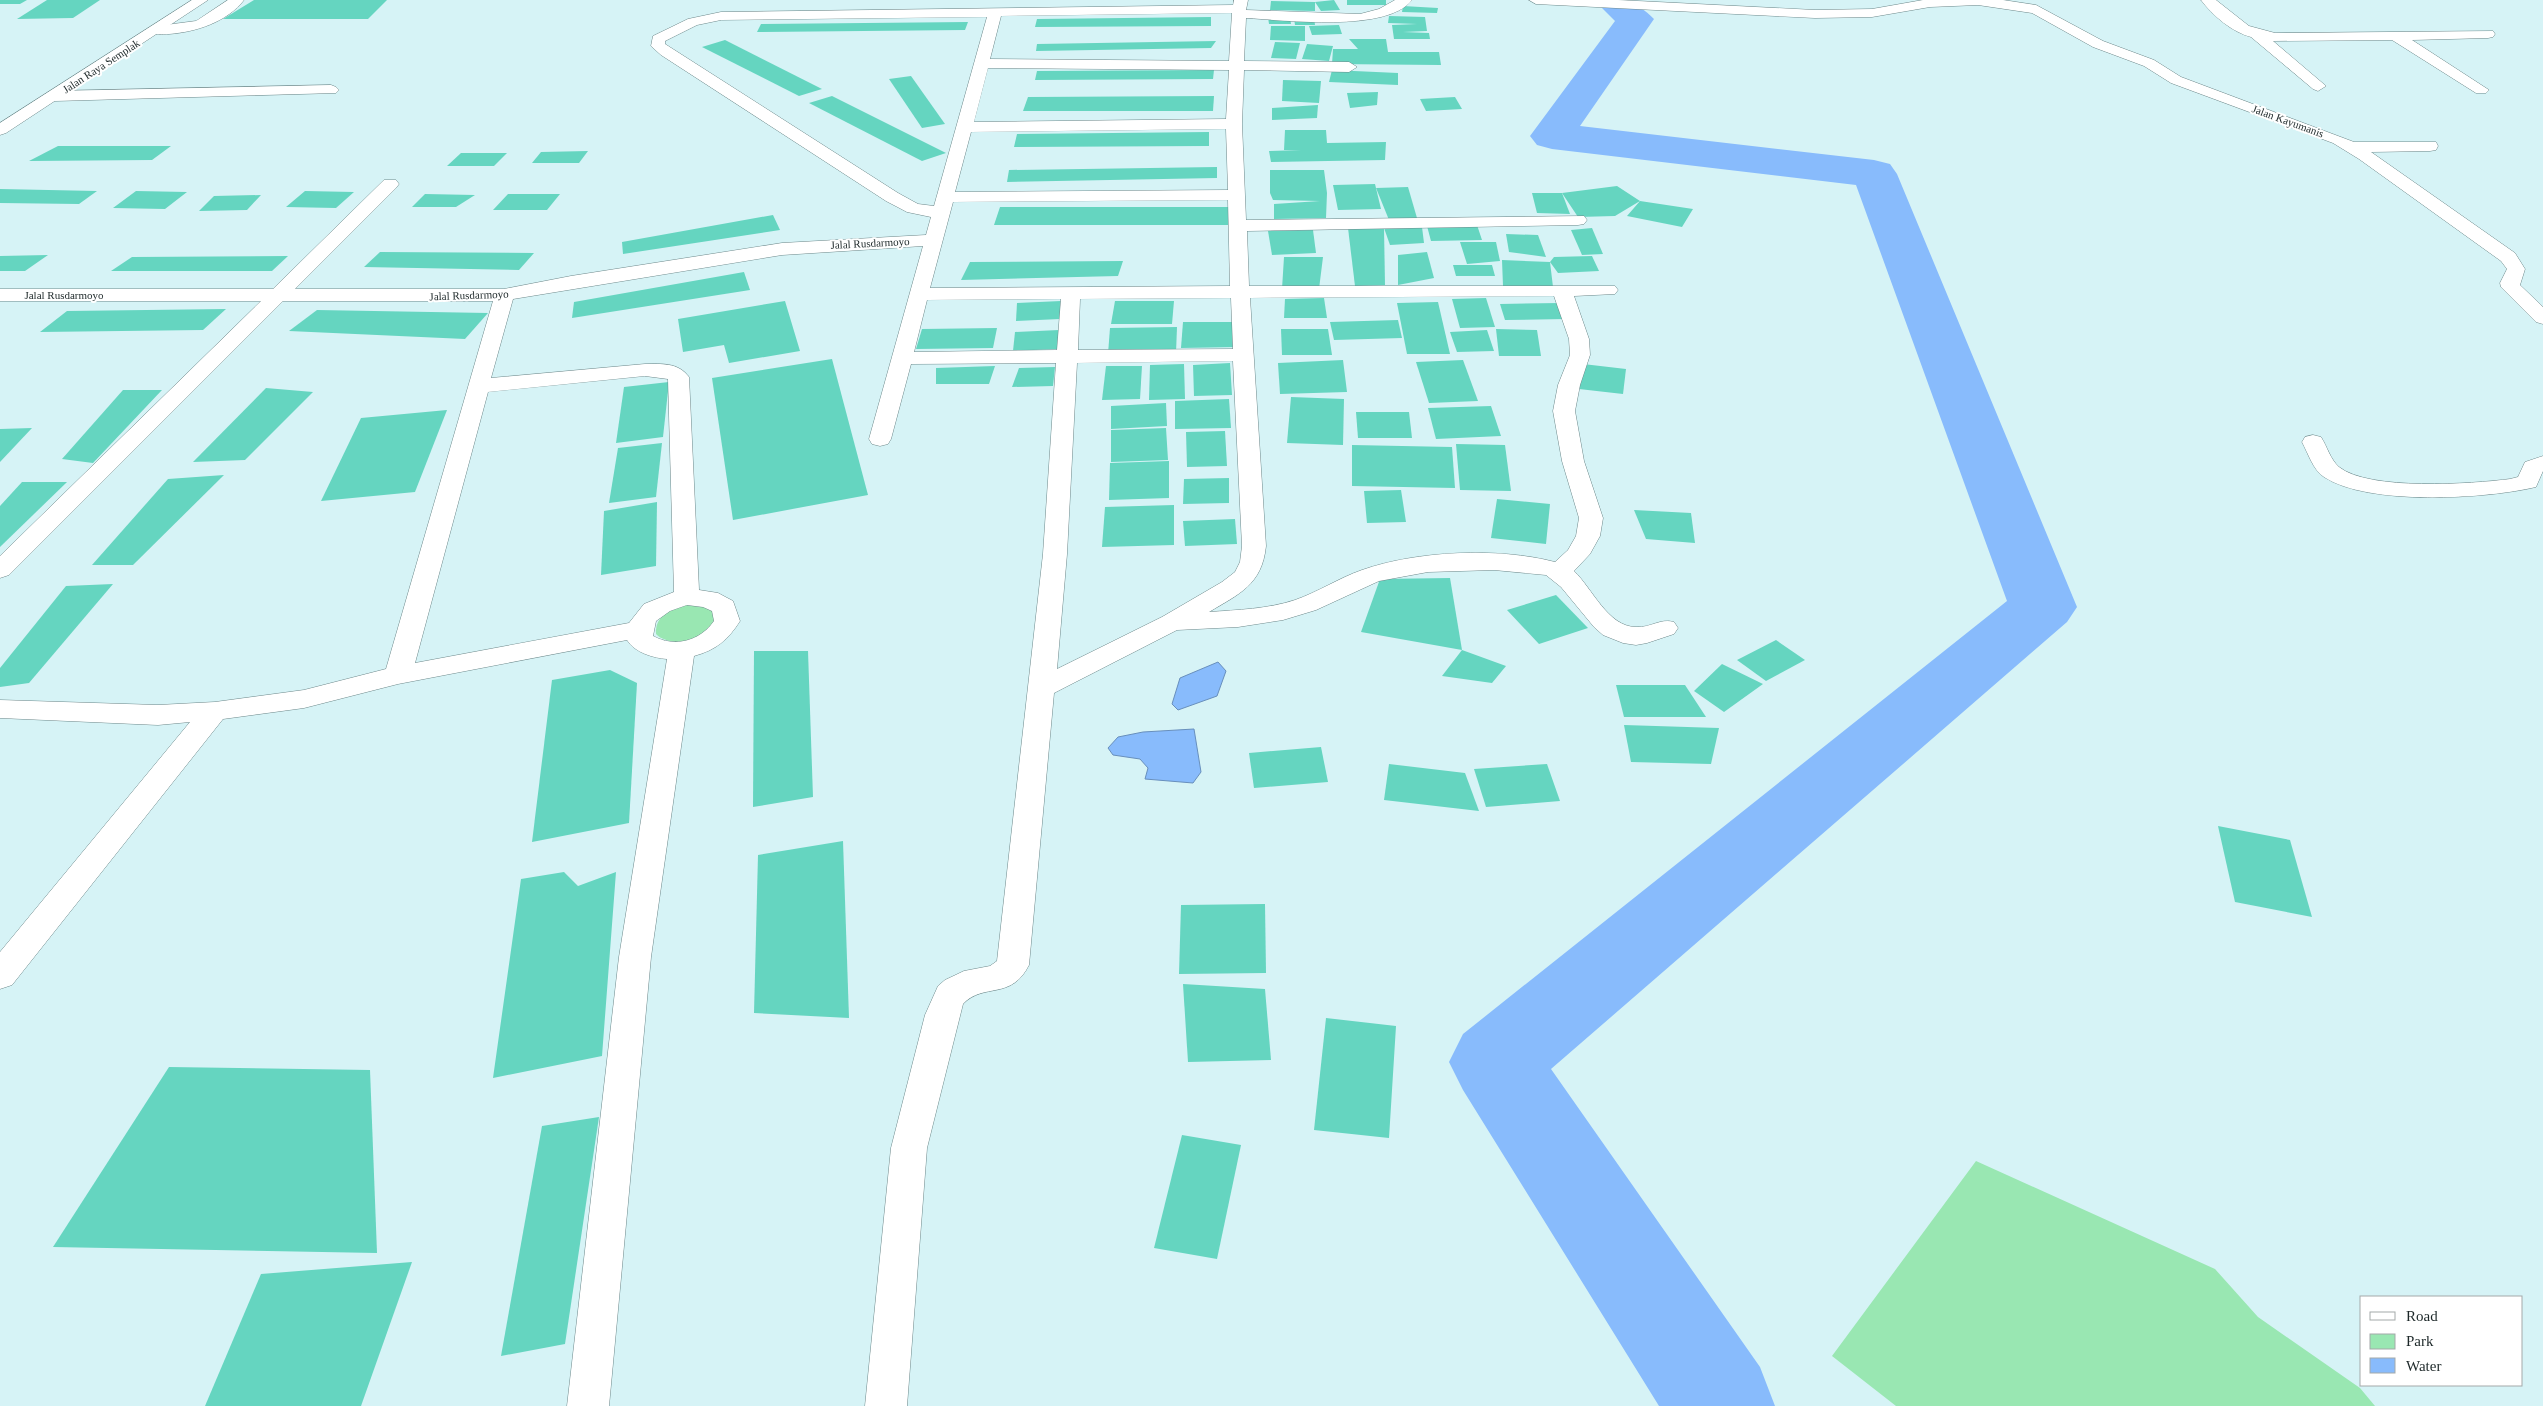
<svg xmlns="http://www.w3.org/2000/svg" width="2543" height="1406" font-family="'Times New Roman',serif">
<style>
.green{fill:#99e7b2}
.water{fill:#88bbfc;stroke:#688fbc}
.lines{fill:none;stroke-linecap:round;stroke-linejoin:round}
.river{fill:#88bbfc;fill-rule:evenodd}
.building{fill:#65d5c0}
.minor-casing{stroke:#6d888a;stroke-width:1}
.major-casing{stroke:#6d888a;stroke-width:1}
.minor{fill:#fff;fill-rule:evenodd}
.major{fill:#fff;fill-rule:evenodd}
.labels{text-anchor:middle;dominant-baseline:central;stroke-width:4;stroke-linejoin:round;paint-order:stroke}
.far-street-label{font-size:11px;fill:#1c2728;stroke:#fff}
</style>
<rect width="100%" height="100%" fill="#d6f3f6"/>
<g class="green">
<path d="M689 604 712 607 719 619C715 625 709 633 703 637 692 645 665 644 656 634 655 614 672 609 689 604Z"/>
<path d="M1976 1161 2215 1269 2258 1317 2360 1388 2375 1406H1896L1832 1356Z"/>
</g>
<g class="water">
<path d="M1218 662 1226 671 1217 696 1178 710 1172 704 1180 678Z"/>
<path d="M1194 729 1201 772 1193 783 1145 779 1148 768 1140 759 1113 755 1108 748 1118 737 1143 732Z"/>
</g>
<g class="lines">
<path class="river" d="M1594 0C1621 0 1636 0 1654 19L1580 126 1874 160 1890 164 1897 174 2077 607 2067 622 1551 1069 1760 1367 1775 1406H1659L1463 1090 1449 1062 1463 1034 2007 601 1856 185 1552 149 1537 145 1530 136 1615 21Z"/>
</g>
<g class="building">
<path d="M0 0H27L20 4H0Z"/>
<path d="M47 0H100L73 18 17 19Z"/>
<path d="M254 0H387L368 19H223Z"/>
<path d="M1334 0 1340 10 1321 11 1315 2Z"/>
<rect x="1347" y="0" width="39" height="5"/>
<path d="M1271 1 1315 2V11L1270 10Z"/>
<path d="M1403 6 1438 8 1437 13 1402 12Z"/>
<path d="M1389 16 1425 17 1427 31 1403 32 1429 33 1430 39H1394L1392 25 1417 24 1388 23Z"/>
<path d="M1211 17V26L1035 27 1037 19Z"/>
<path d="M1268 17H1290L1291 24H1269Z"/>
<path d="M1314 17 1315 25H1295L1294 18Z"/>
<path d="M968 22 965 30 757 32 761 24Z"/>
<path d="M1339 25 1342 34 1312 35 1309 26Z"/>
<path d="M1271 26H1305V41L1270 40Z"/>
<path d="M1349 39H1386L1388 52H1439L1441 65 1332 64 1333 49H1358Z"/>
<path d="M725 40 822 89 799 96 702 47Z"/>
<path d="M1216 41 1211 48 1036 51 1037 44Z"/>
<path d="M1275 42 1300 43 1296 59 1271 58Z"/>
<path d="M1307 44 1333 46 1329 61 1302 59Z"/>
<path d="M1214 70 1213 79 1035 80 1037 71Z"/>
<path d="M1332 70 1398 73V85L1329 82Z"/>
<path d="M911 76 945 124 922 128 889 79Z"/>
<path d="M1283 80 1321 81 1319 103 1282 101Z"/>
<path d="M1378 92 1377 105 1350 108 1347 93Z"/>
<path d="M832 96 946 153 922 161 809 103Z"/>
<path d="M1214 96 1213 111H1023L1028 97Z"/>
<path d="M1455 97 1462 109 1426 111 1420 99Z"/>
<path d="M1318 105 1317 118 1272 120V108Z"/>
<path d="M1285 130H1326L1327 143 1386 142 1385 160 1271 162 1269 151 1301 150H1284Z"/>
<path d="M1209 132V146L1014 147 1017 134Z"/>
<path d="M58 146H171L152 160 29 161Z"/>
<path d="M588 151 579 163H532L541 152Z"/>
<path d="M461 153H507L494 166H447Z"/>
<path d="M1217 167V178L1007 182 1009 170Z"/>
<path d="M1270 170H1324L1327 193 1326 218 1274 219V204L1320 201 1273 200 1270 193Z"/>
<path d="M1375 184 1381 209 1338 210 1333 185Z"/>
<path d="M1617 186 1640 201 1693 209 1682 227 1627 216 1640 201 1615 216 1578 217 1562 193Z"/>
<path d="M1408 187 1417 218 1389 220 1376 188Z"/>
<path d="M0 189 97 191 79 204 0 203Z"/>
<path d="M136 191 187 192 165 209 113 208Z"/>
<path d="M305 191 354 192 336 208 286 207Z"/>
<path d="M1532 193H1562L1570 214 1537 213Z"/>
<path d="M425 194 475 195 456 207H412Z"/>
<path d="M508 194H560L547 210H493Z"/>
<path d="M261 195 247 210 199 211 214 196Z"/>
<path d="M1000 207H1229L1228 225H994Z"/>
<path d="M773 215 780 230 623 254 622 242Z"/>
<path d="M1477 225 1482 240 1431 241 1427 226Z"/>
<path d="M1422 227 1424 243 1390 245 1384 228Z"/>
<path d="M1348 228H1384L1385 285 1355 286Z"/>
<path d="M1592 228 1603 254 1582 255 1571 230Z"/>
<path d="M1313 230 1316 253 1272 255 1268 231Z"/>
<path d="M1506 234 1538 235 1546 257 1509 252Z"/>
<path d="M1460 242H1496L1500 261 1467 264Z"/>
<path d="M380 252 534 253 519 270 364 267Z"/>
<path d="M1427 252 1434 278 1398 285V255Z"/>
<path d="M48 255 25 271H0V256Z"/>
<path d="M288 256 272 271H111L132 257Z"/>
<path d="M1592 256 1599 271 1558 273 1550 262 1553 287 1503 286 1502 260 1550 262 1554 257Z"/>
<path d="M1284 257H1323L1319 289H1282Z"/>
<path d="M1123 261 1118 276 961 280 970 262Z"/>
<path d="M1453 265H1492L1495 276H1456Z"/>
<path d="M744 272 750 290 572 318 574 302Z"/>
<path d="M1324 298 1327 318H1284L1285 299Z"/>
<path d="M1486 298 1495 327 1460 328 1452 299Z"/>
<path d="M785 301 800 351 729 363 724 345 683 352 678 319Z"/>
<path d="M1061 301 1060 319 1016 321 1017 303Z"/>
<path d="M1115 301H1174L1172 324H1111Z"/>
<path d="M1438 302 1450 354H1407L1397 303Z"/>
<path d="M1560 303 1566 319 1505 320 1500 304Z"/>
<path d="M226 309 203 330 40 332 67 311Z"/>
<path d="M317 310 488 313 465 339 289 331Z"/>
<path d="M1398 320 1402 338 1334 340 1330 322Z"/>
<path d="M1183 322H1238V347L1181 348Z"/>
<path d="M1177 327 1176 353 1108 354 1110 328Z"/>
<path d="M997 328 993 348 916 349 922 329Z"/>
<path d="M1281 329H1328L1332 355H1282Z"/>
<path d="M1496 329 1537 330 1541 356H1499Z"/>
<path d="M1059 330 1058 349 1013 351 1015 332Z"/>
<path d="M1487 330 1494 351 1457 352 1450 332Z"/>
<path d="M832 359 868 495 733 520 712 378Z"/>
<path d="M1343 360 1347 392 1280 394 1278 363Z"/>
<path d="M1463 360 1478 401 1429 403 1416 362Z"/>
<path d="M1230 363 1232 395 1194 396 1193 365Z"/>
<path d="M1184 364 1185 399 1149 400 1150 365Z"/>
<path d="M1583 364 1626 369 1623 394 1579 389Z"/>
<path d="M995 366 989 384H936V368Z"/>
<path d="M1106 366H1142L1140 399 1102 400Z"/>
<path d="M1055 367 1053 386 1012 387 1019 368Z"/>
<path d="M669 382 663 437 616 443 624 387Z"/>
<path d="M266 388 313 392 245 460 193 462Z"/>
<path d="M123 390H162L93 463 62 459Z"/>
<path d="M1291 397 1344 399 1343 445 1287 443Z"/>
<path d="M1229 399 1231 428 1175 429V401Z"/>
<path d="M1166 403 1167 426 1111 429V406Z"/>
<path d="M1491 406 1501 436 1436 439 1428 408Z"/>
<path d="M447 410 415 492 321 501 361 418Z"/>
<path d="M1356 412H1409L1412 438H1358Z"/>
<path d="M32 428 0 462V429Z"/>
<path d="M1166 428 1168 460 1111 462V430Z"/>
<path d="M1225 431 1227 466 1187 467 1186 432Z"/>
<path d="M662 443 656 497 609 503 618 448Z"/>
<path d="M1456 444 1505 445 1511 491 1460 490Z"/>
<path d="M1352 445 1452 447 1455 488 1352 486Z"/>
<path d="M1169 461V498L1109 500 1110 463Z"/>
<path d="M224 475 133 565H92L168 479Z"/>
<path d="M1229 478V503L1183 504 1184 479Z"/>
<path d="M22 482H67L0 547V506Z"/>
<path d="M1401 490 1406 522 1367 523 1364 491Z"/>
<path d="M1497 499 1550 504 1546 544 1491 538Z"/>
<path d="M657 502 656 566 601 575 604 511Z"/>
<path d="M1174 505V545L1102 547 1105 507Z"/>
<path d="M1634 510 1691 513 1695 543 1646 539Z"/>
<path d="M1235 519 1237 544 1185 546 1183 521Z"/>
<path d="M1450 578 1462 650 1361 632 1380 579Z"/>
<path d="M113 584 29 683 0 687V668L66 586Z"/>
<path d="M1556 595 1588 628 1539 644 1507 610Z"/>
<path d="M1776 640 1805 660 1766 681 1737 660Z"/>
<path d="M1462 650 1506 666 1492 683 1442 676Z"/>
<path d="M754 651H808L813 797 753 807Z"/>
<path d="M1722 664 1763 684 1724 712 1694 691Z"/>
<path d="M610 670 637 683 629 823 532 842 552 680Z"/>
<path d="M1616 685H1685L1706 717H1624Z"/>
<path d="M1624 725 1719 728 1711 764 1631 762Z"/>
<path d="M1321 747 1328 782 1254 788 1249 753Z"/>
<path d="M1389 764 1465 773 1479 811 1384 800Z"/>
<path d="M1547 764 1560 801 1486 807 1474 769Z"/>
<path d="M2218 826 2290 840 2312 917 2235 902Z"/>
<path d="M843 841 849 1018 754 1013 758 855Z"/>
<path d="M564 872 578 886 616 872 602 1056 493 1078 521 879Z"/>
<path d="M1265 904 1266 973 1179 974 1181 905Z"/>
<path d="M1183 984 1265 989 1271 1060 1188 1062Z"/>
<path d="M1326 1018 1396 1026 1389 1138 1314 1130Z"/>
<path d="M169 1067 370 1070 377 1253 53 1247Z"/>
<path d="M599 1117 565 1344 501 1356 542 1126Z"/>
<path d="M1182 1135 1241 1145 1217 1259 1154 1248Z"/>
<path d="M412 1262 361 1406H205L261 1274Z"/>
</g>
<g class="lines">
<g class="minor-casing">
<g id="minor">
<path d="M228 0H244C227 22 196 32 169 34 162 34 155 36 151 30L158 26 196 21Z"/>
<path d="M1234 0H1248L1246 10 1360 14 1379 9 1395 0H1412C1387 33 1284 20 1246 18L1244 61 1349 62 1357 67 1349 72 1244 70 1242 124 1246 220 1584 216 1587 220 1584 224 1578 225 1247 231 1249 286H1615L1618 290 1615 294 1574 296 1589 339 1590 355 1580 385 1575 411 1584 461 1603 518 1600 536 1590 554 1574 571C1592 588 1608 627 1636 627 1651 628 1660 618 1674 622L1678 628 1674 634 1647 643 1636 645 1623 643 1603 635 1594 627 1561 587 1546 575 1494 570 1428 572 1379 581 1316 610 1283 620 1238 627 1177 630 1054 693 1029 965C1011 1001 984 982 963 1004L927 1148 907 1406H865L891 1148 925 1015 938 986 945 980 964 971 990 966 997 961 1043 554 1056 363 911 364 891 439 888 444 880 446 872 444 869 439 923 246 782 255 513 299 491 378 645 364C661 364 678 362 689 377L699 590 718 593 733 601 740 621C728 640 716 650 694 656L651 957 609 1406H567L619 957 667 659C654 658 635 653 627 640L398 684 304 708 223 719 12 985 0 989V952L190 722 158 725 0 718V700L158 705 215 702 304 690 386 669 493 301H283L9 575 0 578V556L261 301H0V289H273L384 180H396L399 184 396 188 295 289H504L571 276 782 243 926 235 931 217 907 212 886 201 661 55 651 46 653 36 688 19 721 12 1233 5ZM1232 13 1229 61 990 59 1001 16ZM987 17 934 206 918 204 898 193 665 44V41L697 25 721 20ZM988 68 1229 70 1226 119 974 122ZM1226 129 1228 190 955 192 971 132ZM1228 200 1230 286 930 288 953 202ZM1554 296 1569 339 1570 355 1558 385 1553 411 1562 461 1579 518 1576 536 1568 550 1555 562C1498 547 1416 551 1362 570 1339 578 1318 592 1295 600 1268 609 1237 610 1209 612 1239 594 1262 585 1266 546L1250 298ZM1231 298 1233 349 1078 350 1080 299ZM1061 299 1057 350 914 352 927 300ZM1233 361 1242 546 1240 562 1235 572 1222 582 1162 617 1057 669 1067 554 1077 363ZM645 376 668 379 674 592 644 604 629 623 415 663 488 392ZM687 605 703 607 712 611 714 621C700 641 675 648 653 636L656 621 670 611Z"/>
<path d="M1529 0H1618L1815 10 1872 9 1923 0H2003L2036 5 2103 41 2154 60 2181 77 2354 142H2436L2438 146 2436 150 2430 151 2371 152 2515 253 2525 269 2520 285 2543 307V324L2536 322 2501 287 2500 283 2507 269 2501 261 2359 159 2333 143 2171 83 2144 66 2093 47 2032 13 1978 5 1930 7 1872 17 1815 18 1536 4Z"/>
<path d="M2201 0H2216L2249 26 2275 33 2493 31 2495 34 2493 37 2488 38 2412 40 2489 90 2486 93H2476L2392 40 2273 41 2326 86 2318 91 2313 89 2251 37C2232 32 2213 16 2201 0Z"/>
<path d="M331 85 336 87 339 90 336 93 55 101 47 96 55 91Z"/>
<path d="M2313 435 2321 437C2327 446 2330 459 2339 467 2369 491 2472 484 2510 479L2518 477 2525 462 2543 456V471L2536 487C2486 499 2368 506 2324 477 2313 470 2308 453 2302 442L2305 437Z"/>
</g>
</g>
<g class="major-casing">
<path id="major" d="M192 0H208L6 133 0 135V123Z"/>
</g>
<use href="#minor" class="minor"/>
<use href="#major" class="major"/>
</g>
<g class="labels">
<g class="far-street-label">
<text transform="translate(101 66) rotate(-33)">Jalan Raya Semplak</text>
<text transform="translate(2288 121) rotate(20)">Jalan Kayumanis</text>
<text transform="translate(870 243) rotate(-3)">Jalal Rusdarmoyo</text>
<text x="64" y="295">Jalal Rusdarmoyo</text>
<text transform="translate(469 295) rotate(-2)">Jalal Rusdarmoyo</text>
</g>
</g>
<rect x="2360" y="1296" width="162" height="90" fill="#ffffff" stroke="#a4a9a9"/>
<rect x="2370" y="1312" width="25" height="8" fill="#ffffff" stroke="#a4a9a9"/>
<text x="2406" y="1321" font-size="15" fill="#1c2728">Road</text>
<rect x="2370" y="1334" width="25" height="15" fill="#99e7b2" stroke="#a4a9a9"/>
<text x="2406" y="1346" font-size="15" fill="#1c2728">Park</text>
<rect x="2370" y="1358" width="25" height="15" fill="#88bbfc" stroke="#a4a9a9"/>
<text x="2406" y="1371" font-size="15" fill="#1c2728">Water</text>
</svg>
